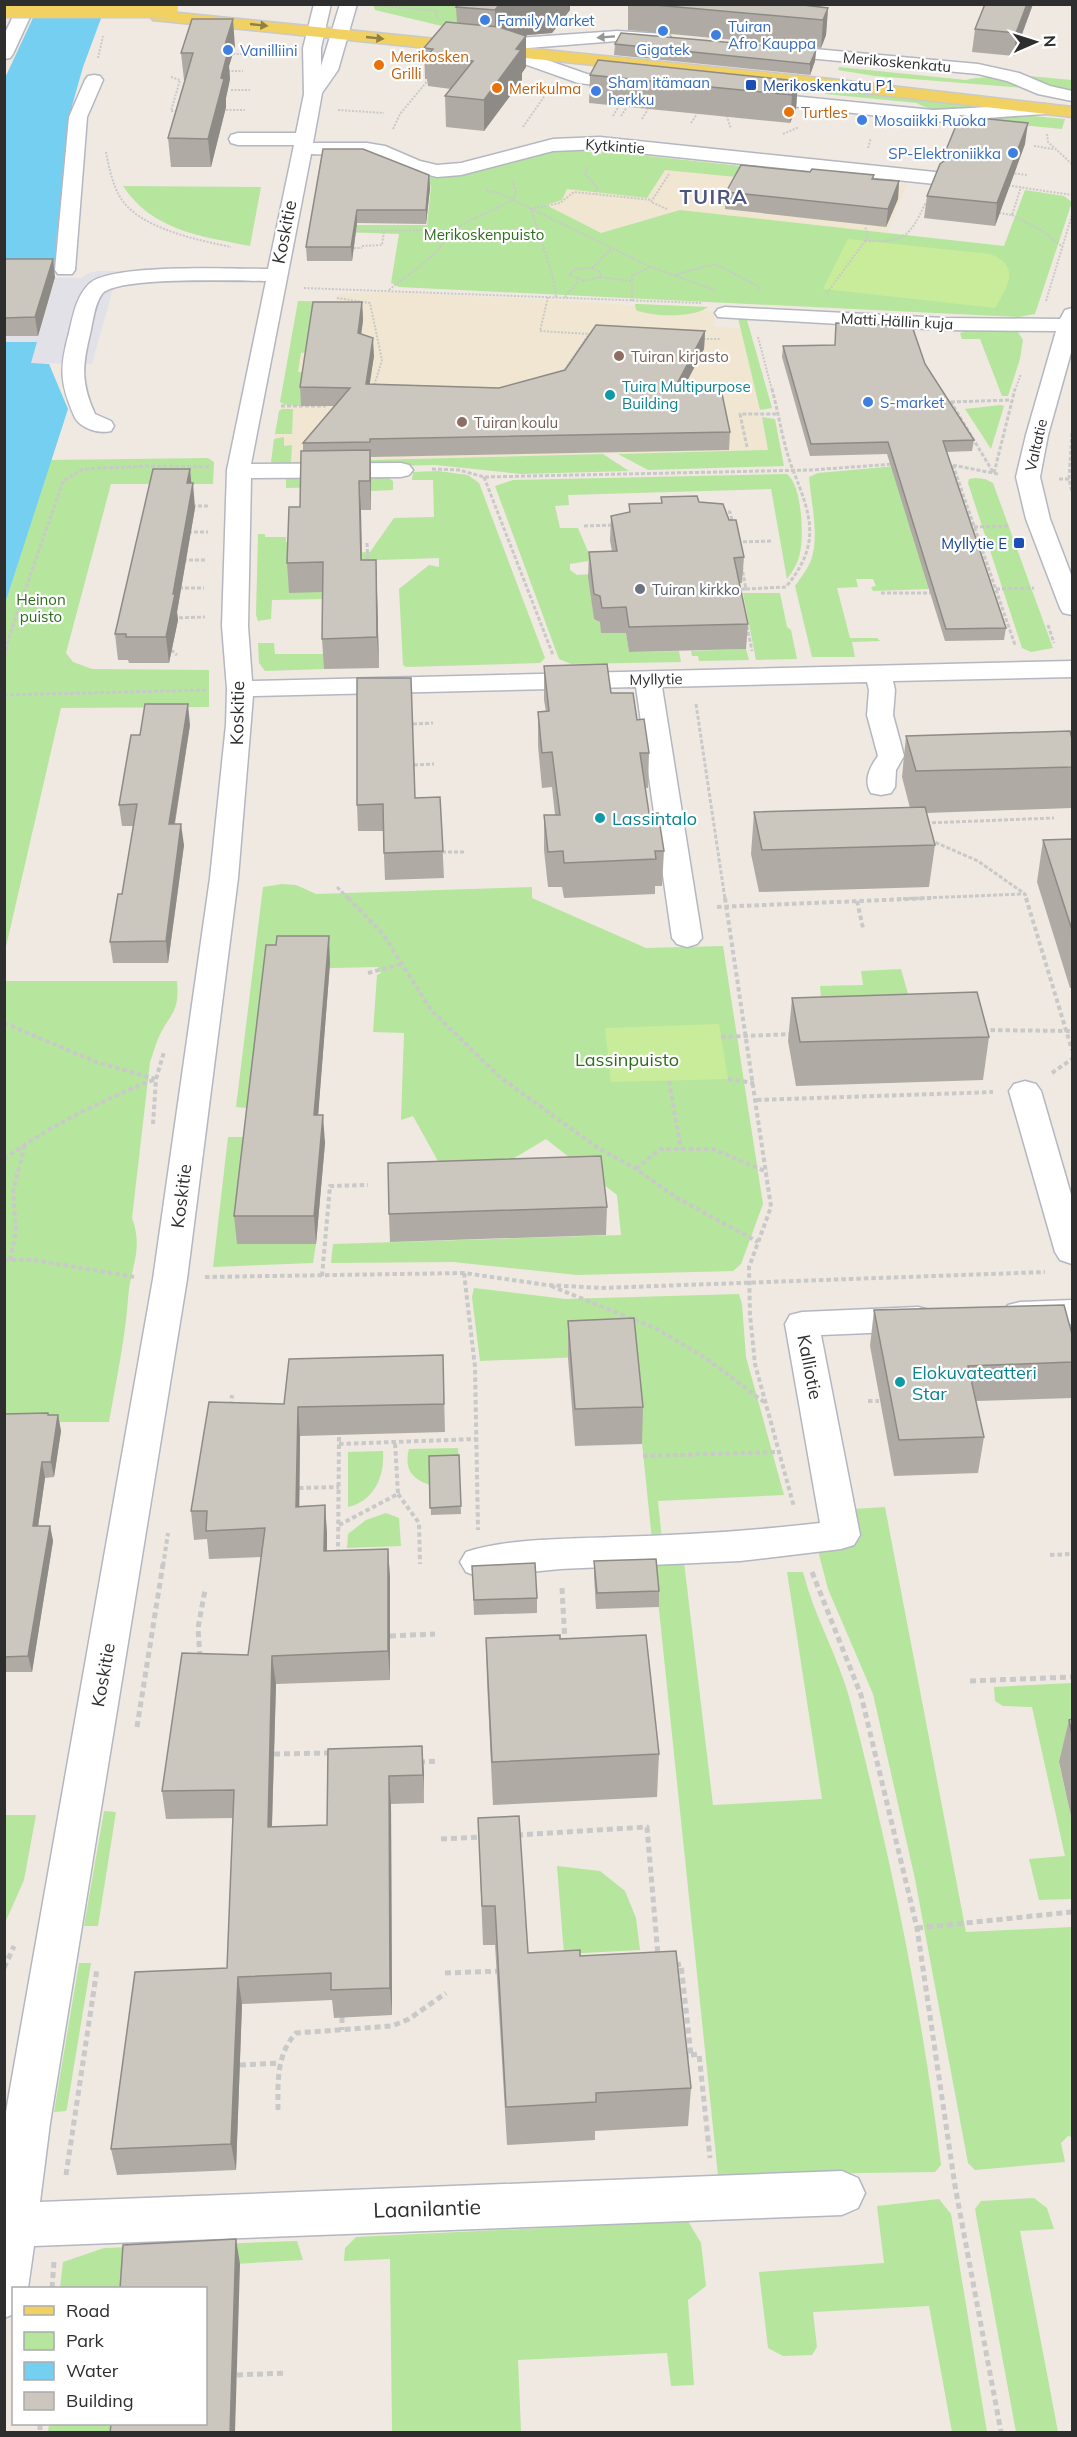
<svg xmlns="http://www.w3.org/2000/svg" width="1077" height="2437" font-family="Mulish,sans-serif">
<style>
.industrial{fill:#e3e1e8}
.education{fill:#f0e6d1}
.green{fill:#b6e59e}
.pitch{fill:#c9ec9a}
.water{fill:#75cff0}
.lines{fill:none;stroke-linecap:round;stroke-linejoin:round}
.minor-casing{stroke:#b4b7c1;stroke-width:3}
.major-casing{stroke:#c9c9c9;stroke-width:3}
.path-far3{stroke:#c9c9c9;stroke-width:2;stroke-dasharray:2 1.5;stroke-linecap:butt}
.path-far2{stroke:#c9c9c9;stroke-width:3;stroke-dasharray:4 2;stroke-linecap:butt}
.path-far1{stroke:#c9c9c9;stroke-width:4;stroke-dasharray:4.5 3;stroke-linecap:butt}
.path{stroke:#c9c9c9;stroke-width:5;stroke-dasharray:6 4;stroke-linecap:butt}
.minor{fill:#fff;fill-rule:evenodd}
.major{fill:#f2d163;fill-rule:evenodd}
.major-bridge-casing{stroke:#c9c9c9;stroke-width:21;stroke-linecap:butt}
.major-bridge{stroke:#f2d163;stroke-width:20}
.wall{fill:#afaba4}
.shaded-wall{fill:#8e8b86}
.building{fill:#cbc7bf;stroke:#8e8b86;stroke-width:1.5}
.oneway{fill:#908048}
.oneway2{fill:#969696}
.shop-dot{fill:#3f7fe0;stroke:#fff;stroke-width:2}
.food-dot{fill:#e8710a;stroke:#fff;stroke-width:2}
.transit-dot{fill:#1a4fb4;stroke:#fff;stroke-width:2}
.education-dot{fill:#8d6e63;stroke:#fff;stroke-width:2}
.culture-dot{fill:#0f9aa8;stroke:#fff;stroke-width:2}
.worship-dot{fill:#6b7280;stroke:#fff;stroke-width:2}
.labels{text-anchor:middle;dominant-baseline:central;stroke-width:4.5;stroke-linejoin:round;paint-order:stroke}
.far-shop-label{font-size:15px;fill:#366cbe;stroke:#fff;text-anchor:start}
.far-food-label{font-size:15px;fill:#c56008;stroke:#fff;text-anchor:start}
.far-street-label{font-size:15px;fill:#2e2e2e;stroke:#fff}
.far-transit-label{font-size:15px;fill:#164399;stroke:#fff;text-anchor:start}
.far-park-label{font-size:15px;fill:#2c6e1b;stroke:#fff}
.far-education-label{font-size:15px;fill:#785e54;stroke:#fff;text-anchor:start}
.far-culture-label{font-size:15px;fill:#0d838f;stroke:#fff;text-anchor:start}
.far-worship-label{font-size:15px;fill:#5b616d;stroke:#fff;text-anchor:start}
.street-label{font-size:18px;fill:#2e2e2e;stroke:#fff}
.culture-label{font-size:18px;fill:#0d838f;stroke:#fff;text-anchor:start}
.park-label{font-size:18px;fill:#2c6e1b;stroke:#fff}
.far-district-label{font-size:20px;font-weight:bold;letter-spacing:1.5px;fill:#4d5680;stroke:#fff}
.near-street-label{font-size:21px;fill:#2e2e2e;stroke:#fff}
</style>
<rect width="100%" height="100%" fill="#efe9e1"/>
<path class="industrial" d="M98 271H118L92 364 30 363 37 343 5 342 4 277 81 278 89 273Z"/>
<g class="education">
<path d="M588 150 587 152 601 154 602 151 907 184 887 233 680 210 600 233 529 196Z"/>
<path d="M388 292 573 301 714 311V327L740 328 769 450 271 462 298 301H336L338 295 346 293Z"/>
</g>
<g class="green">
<path d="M373 4 485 5 464 29 446 27 375 10Z"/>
<path d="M839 67 966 80C989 75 1003 78 1024 88L875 76 838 70Z"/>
<path d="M1018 75 1072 80V90L1048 86Z"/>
<path d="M827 91 871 93 979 106C959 113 935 114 917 103L825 94Z"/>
<path d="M1021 115 1065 119 1062 129 972 120V118Z"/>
<path d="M591 146 588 152 601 154 602 151 750 167 736 177 665 170 647 198 567 189 562 200 546 205 601 233 680 210 1004 246 1025 190 1064 196 1072 202 1035 314 1018 317 399 287 391 283 399 234 309 231 310 225H427L431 187 428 178 542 151Z"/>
<path d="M123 186 261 187 250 246C200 236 153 231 123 186Z"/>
<path d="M298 301 350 302 309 352 301 353 298 372H306L301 406 286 405 280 402Z"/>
<path d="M635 304H638L708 307C694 318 652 317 636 310Z"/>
<path d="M738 318 747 320 772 408 760 410Z"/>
<path d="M968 330 1018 332 1023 340 1020 359 1008 396H1002L980 339H962L960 333Z"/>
<path d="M1001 405 1004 406 991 449 965 409Z"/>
<path d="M282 409H293L292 434H275L279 411Z"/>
<path d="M762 417 775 419 784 466 648 470 618 454 768 450Z"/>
<path d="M284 437V446L292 445 291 462 603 454 629 471 521 474 435 465 284 468 271 462 274 439Z"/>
<path d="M208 458 214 462 213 484H111L66 653 73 662 92 669 209 670V707L61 708 5 951V604L51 460Z"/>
<path d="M896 466 929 589 873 591 871 587 876 586 873 579H856L858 587 837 588 850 638H877L880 641 852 642 855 657H812L795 586C802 576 811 565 813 553 818 530 811 501 809 477L818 473Z"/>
<path d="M438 471 468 475 479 483 545 658 540 663 406 667 403 665 399 589 429 565 439 567V558L345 561V553L370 552 394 518 434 517 433 480H412L413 472Z"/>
<path d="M787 474C802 485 804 536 800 553 798 563 793 571 787 579L771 489 568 495 569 505 555 506 560 528H578L590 556 588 561 570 564V570L577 575 591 574 589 578 594 619 626 633 629 652 679 651 681 662 571 664 559 659 495 486 513 480Z"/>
<path d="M385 476 393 481V490L371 491V486L286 488V477Z"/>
<path d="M975 478 985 479 993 483 1053 648 1031 652 1022 648 968 483 969 479Z"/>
<path d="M258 534H265V537H286V542H291L325 592V599L272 600 271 619 258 621 256 615Z"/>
<path d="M743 593H780L787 627 791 630 797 659 756 660Z"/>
<path d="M258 643H274L275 654H324V669L265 671 259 663Z"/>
<path d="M746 649 749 660 699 661 698 656H692L691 651Z"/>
<path d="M282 884 296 885 316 894 532 887V898L646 948 723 946 763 1204 741 1264 733 1271 577 1275 453 1262 331 1263 333 1244 621 1235 617 1195 546 1139 511 1160 439 1163 413 1116 401 1120 404 1033 373 1032 377 975 381 973 378 967 330 968V964L256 1109 236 1107 263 887Z"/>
<path d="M901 969 910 1001 821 999 820 986 863 985 861 971Z"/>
<path d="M4 981H177C180 1015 169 1013 158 1039 155 1046 153 1054 150 1062L132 1218C144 1251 130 1267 128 1299 125 1340 116 1381 109 1422H5Z"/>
<path d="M228 1137H249L237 1244H316L313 1263 213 1267Z"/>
<path d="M474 1288 565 1299 739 1294 742 1304 746 1357 784 1495 658 1501 662 1540H652L633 1355 480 1361 472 1297Z"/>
<path d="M458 1448 459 1462 430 1485C411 1479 404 1468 409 1449Z"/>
<path d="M383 1451C385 1476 374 1501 348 1507V1452Z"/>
<path d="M885 1507 966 1932 1072 1927V2137L1068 2136 1061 2143 1065 2162 975 2170 968 2163 915 1879 873 1694 828 1589 817 1547 854 1509Z"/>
<path d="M386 1513 399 1518 401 1546 347 1548 348 1534 366 1520Z"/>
<path d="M654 1562H684L713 1805 822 1799 787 1572H803C814 1616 838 1656 850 1700 890 1853 922 2008 941 2165L935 2172 718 2175Z"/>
<path d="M1072 1683V1762L1059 1763 1072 1821V1899L1039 1900 1029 1859 1065 1856 1032 1707 1003 1706 995 1701 994 1687Z"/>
<path d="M104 1811 116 1812 98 1926H84Z"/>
<path d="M5 1815H36L24 1880 5 1923Z"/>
<path d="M557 1866 600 1871 625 1891 636 1918 640 1950 564 1954Z"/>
<path d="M79 1963H91L67 2108 66 2111 54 2112Z"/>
<path d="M1034 2198 1047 2208 1054 2229 1020 2231 1058 2432H1016L975 2209 981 2201Z"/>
<path d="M939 2199 951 2214 987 2432H952L929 2306 813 2312 817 2347 812 2355 783 2356 768 2348 759 2272 884 2263 877 2206Z"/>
<path d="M688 2221 701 2243 706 2286 688 2300 694 2385 671 2386 667 2353 518 2360 521 2432H383H392L390 2259 344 2261 345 2248 356 2237Z"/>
<path d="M297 2241 303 2260 129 2270 127 2288H60L63 2262 104 2248Z"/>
<path d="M49 2424H119L118 2432H48Z"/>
</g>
<g class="pitch">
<path d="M848 239 990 254C1022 266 1007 287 995 308L823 289Z"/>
<path d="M719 1024 728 1079 611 1082 605 1028Z"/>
</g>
<g class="water">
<path d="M39 5H106L83 67 72 106 63 232 57 233 54 274H5L4 80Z"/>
<path d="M5 342H37L31 363 49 364 68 409 5 604Z"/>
</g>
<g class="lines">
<g class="minor-casing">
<g id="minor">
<path d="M19 4H36L13 54 10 58 4 59V35Z"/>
<path d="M314 4H331L321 48V66L340 4H357L338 70 322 93 313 143H367L385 146 420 161 437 165 461 163 553 139 600 137 935 172 942 174 945 178 942 182 935 184 600 149 553 151 461 175 437 177 406 169 380 157 311 154 251 464 401 463 409 465 413 470 409 475 401 477 251 478 248 626 252 681 1072 661V677L893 681 895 690 893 715 904 756 896 770 895 787 891 793 881 795 871 793C863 780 870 767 878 756L867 715 869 690 867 682 662 687 702 938 697 944 687 947 677 944 672 938 636 687 253 696 238 878 187 1279 50 2123 40 2202 842 2171 858 2178 865 2193 858 2208 842 2215 34 2246 28 2288H14V2314L4 2318V2123L153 1279 210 878 226 725 227 689 222 626 227 470 266 281C238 281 117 276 102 294 94 305 93 322 90 334 82 367 81 383 95 414L111 421 114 426 111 431C99 434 82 429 75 418 60 384 59 369 69 333 73 316 76 296 90 283 114 263 234 269 268 269L294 145H238L231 143 229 139 231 135 238 133H296L304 94 303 48Z"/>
<path d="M617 31 663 34 669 35 672 39 669 43 663 44 617 41 515 49 587 74 639 80 642 84 639 88 633 89 578 83 499 55 496 51 499 47 497 44 500 40 506 39Z"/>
<path d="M771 45 978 64 1019 73 1050 86 1072 91V101L1038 94 1007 81 978 74 765 54 762 50 765 46Z"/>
<path d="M94 75 100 76 103 80 87 117 75 270 72 274H58L55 270 69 117 85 80 88 76Z"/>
<path d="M753 92 933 110 1044 104 1050 105 1053 109 1050 113 1044 114 933 122 747 101 744 97 747 93Z"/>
<path d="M725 307 944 318 1060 319 1065 310 1072 308V349L1048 435 1040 477 1050 519 1072 577V615L1063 613 1060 608 1026 519 1016 477 1026 435 1056 331 944 330 718 317 715 313 718 309Z"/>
<path d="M1025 1081 1036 1084 1041 1091 1072 1198V1264L1060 1260 1055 1252 1009 1091 1014 1084Z"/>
<path d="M1072 1300V1324L1020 1326 1008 1323 1003 1314 1008 1305 1020 1302Z"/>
<path d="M918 1307 930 1310 935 1319 930 1328 918 1331 821 1335 860 1535 854 1545 841 1549 740 1561 560 1569 479 1577 466 1572 460 1562 466 1552C507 1538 571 1539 615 1537 684 1535 752 1531 820 1523L785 1324 790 1315 802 1312Z"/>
</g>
</g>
<g class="major-casing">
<path id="major" d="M159 11 830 79 1072 107V117L830 89 153 20 150 16 153 12Z"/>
</g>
<g class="path-far3">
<path d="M374 5 436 11 437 19"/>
<path d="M739 43 741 41"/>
<path d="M233 54H245"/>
<path d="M245 56 273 54"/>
<path d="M98 58 103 36"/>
<path d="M228 71H243"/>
<path d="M171 77 180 80 171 111H180"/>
<path d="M231 90H250"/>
<path d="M226 110H245"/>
<path d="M338 110 384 113"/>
<path d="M730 113 727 117 731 129"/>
<path d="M613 116 619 106"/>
<path d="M621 116 627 107"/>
<path d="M642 119 648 109"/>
<path d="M691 123 697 114"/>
<path d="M523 127 548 91"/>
<path d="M393 129 400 114 429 79"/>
<path d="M783 134 799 127"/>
<path d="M1047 134 1048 142 1072 164"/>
<path d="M1034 146 1053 149"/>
<path d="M868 148 871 138"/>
<path d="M106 152C109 168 113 187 122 200 142 229 198 240 231 247"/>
<path d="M587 167 585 174 597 187 595 194"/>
<path d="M1011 173 1028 175"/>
<path d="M1005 185 1072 195"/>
<path d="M486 190 501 194 651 267 715 290"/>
<path d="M667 209 651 202 669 174"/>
<path d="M999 213 1012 215 1021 187"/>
<path d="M1012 215 1041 230 1063 247"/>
<path d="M353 231 451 230"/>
<path d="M865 241C905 242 909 238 926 202"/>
<path d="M362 246 382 245 384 232"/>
<path d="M354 248H362"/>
<path d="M592 268 611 249"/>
<path d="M592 268 600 272 601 277 584 281 569 275 575 269Z"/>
<path d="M675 275 715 264 758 286 759 291"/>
<path d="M601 277 631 281"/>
<path d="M304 288 701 303"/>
<path d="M389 290C411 271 438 258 451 230L513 200 516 192 512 179"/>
<path d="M827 293 865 241 868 234 865 227"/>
<path d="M548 297 540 331 590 334"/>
<path d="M556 297 552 274 531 209 560 203 574 192 652 200"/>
<path d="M565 297 579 281"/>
<path d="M337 298 370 303 382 360 373 389"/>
<path d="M632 301V276L650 267"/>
<path d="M1046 301 1072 215"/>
<path d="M758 337 772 390"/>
<path d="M700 339H721"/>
<path d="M561 375 589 334"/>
<path d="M1015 390 1021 374"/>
</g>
<g class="path-far2">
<path d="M945 399 951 402 993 472"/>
<path d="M951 402 1011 400"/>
<path d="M281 406H326"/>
<path d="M1072 433 1069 479 1072 492"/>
<path d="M747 447 740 414H778"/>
<path d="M947 464 998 474"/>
<path d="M953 465 1015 645"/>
<path d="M432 469 459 470 484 477 811 470 894 464"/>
<path d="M994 473 1015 389"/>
<path d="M484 477 553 655"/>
<path d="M1059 479H1069"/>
<path d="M192 506H208"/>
<path d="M722 512H730L733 525"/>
<path d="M584 526 614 525"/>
<path d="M974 527 1009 526"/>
<path d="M188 532H208"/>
<path d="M737 542 773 541"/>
<path d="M367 543 368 564"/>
<path d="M183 560H205"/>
<path d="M179 588H204"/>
<path d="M746 589 786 587C821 544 812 518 793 470 783 445 779 415 772 389"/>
<path d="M996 589 1034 588"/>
<path d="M740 592 739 589H746L742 568"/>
<path d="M881 593H930"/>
<path d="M173 618 205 617"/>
<path d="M1048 625 1054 643"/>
<path d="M747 626 752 651"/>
<path d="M171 650 177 655"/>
<path d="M4 662 9 637 63 481 83 469 147 466 210 467"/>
<path d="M4 695 208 690"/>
<path d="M696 704 725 899"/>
<path d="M413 724 433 723"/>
<path d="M414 765 434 764"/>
<path d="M926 823 1054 818"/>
<path d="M930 840 978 861 1025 894 1027 899"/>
<path d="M442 852H465"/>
<path d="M337 887 349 899"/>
<path d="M897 899 1024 894"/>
</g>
<g class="path-far1">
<path d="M348 898 383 934 431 1010 501 1078 598 1148 636 1169 677 1198 758 1242"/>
<path d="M725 898 771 1207 749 1267 750 1315 755 1364 794 1507"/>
<path d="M1026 898 1072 1050"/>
<path d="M857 901 863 928"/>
<path d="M717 907 932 898"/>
<path d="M368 973 402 964"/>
<path d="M4 1023 96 1062 155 1079"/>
<path d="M983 1030 1072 1031"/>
<path d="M721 1037 793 1034"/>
<path d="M1052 1073 1072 1059"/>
<path d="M728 1079 754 1083"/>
<path d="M669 1081 681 1149"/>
<path d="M757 1100 993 1092"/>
<path d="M153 1124 156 1079 164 1052"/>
<path d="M4 1159C51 1125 102 1100 156 1079"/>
<path d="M636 1169 660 1149H713L767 1172"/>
<path d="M4 1260H34L134 1277"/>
<path d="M10 1260 16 1231 13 1191 25 1145"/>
<path d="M464 1273 475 1367 478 1530"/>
<path d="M322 1276 330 1186 368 1185"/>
<path d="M205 1277 464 1273 547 1285 601 1288 1045 1272"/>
<path d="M551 1286 657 1329 707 1359 764 1402"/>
<path d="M868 1401H879"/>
<path d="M231 1406 232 1395"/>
<path d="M339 1444 476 1439"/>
<path d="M643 1456 777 1452"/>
<path d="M299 1488 339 1487"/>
<path d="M398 1494 419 1523 420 1564"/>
<path d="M339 1525 398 1494 395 1442"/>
<path d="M338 1554 339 1435"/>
<path d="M1050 1555 1072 1554"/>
<path d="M163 1566 168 1533"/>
</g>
<g class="path">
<path d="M812 1572 861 1695 917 1928 955 2186 1001 2432"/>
<path d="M562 1588 565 1643"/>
<path d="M390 1636 435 1634"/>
<path d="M200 1657 198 1628 205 1590"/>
<path d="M970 1681 1072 1677"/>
<path d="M137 1727 163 1564"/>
<path d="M274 1754 331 1753"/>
<path d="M419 1762 439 1761"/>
<path d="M517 1835 647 1827 658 1956"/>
<path d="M441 1839 482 1837"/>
<path d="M917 1928 1072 1912"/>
<path d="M675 1965 681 1964 691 2055 684 2056"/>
<path d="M4 1968 14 1946"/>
<path d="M445 1973 502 1971"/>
<path d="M342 2017V2030"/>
<path d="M691 2055 699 2054 710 2158"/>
<path d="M240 2065 279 2063"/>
<path d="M278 2110C278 2082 276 2055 296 2033L392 2026 409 2019 446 1993"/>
<path d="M66 2175 97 1969"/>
<path d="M52 2288 54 2262"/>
<path d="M237 2375 287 2373"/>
<path d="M40 2424V2432"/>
</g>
<use href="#minor" class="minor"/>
<use href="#major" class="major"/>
<g class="major-bridge-casing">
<path id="major-bridge" d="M4 8H168"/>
</g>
<use href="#major-bridge" class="major-bridge"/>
</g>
<g class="wall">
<path d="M458 4H570V10L552 33 524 35 526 36V67L522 73V80L484 131 446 127 445 96 451 89 428 86 427 79H425L424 48 457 23 456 7Z"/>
<path d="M628 4H795L828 8 826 35 821 48 628 30Z"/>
<path d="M1033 4 1014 56 972 52 975 29Z"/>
<path d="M615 44 816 50 815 61 810 75 614 55Z"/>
<path d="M235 47 229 66 230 79 226 98V107L211 167H171L168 138 185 80H184L181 53Z"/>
<path d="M590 75 798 81 796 109 790 123 589 103Z"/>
<path d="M1025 144 995 226 924 218 927 196 944 161 946 150Z"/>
<path d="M323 149 429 175 430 188 426 224 357 223 352 261H307L306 247Z"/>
<path d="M810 172 874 175 873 179 899 181 898 199 886 227 725 209 726 192Z"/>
<path d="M4 259 55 277 38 336H4Z"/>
<path d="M362 302 363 320 361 334 374 356 369 384 499 388 705 331 704 349 685 385 730 432 729 450 371 457V510H361L362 560H376L379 668 324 669 322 639 323 592 289 593 287 563 300 507 303 451V443L334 406H301L300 387Z"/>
<path d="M783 346 925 364 974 440 972 451 946 452 1006 628 1004 640 945 641 887 454 810 456 782 357Z"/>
<path d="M661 497 699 502 744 557 742 583H739L748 624 746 649 629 652 626 633H601L600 622 594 619 588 577 589 552 612 551 610 541 611 516 629 512V504L661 503Z"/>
<path d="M195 508 177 612 178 620 169 663H129L128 660H118L115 634Z"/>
<path d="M544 666 611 693 637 720 649 753 648 788H645L649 813 664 851 662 886H655V894L564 898 562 887H548L544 850V815H555L552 787 542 788 538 746V712H546L544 700Z"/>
<path d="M190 725 175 824 184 845 168 963H113L110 942 122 894 133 826H122L119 805 140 735Z"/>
<path d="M906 736 1072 739V808L926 813 935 845 929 887 759 892 751 854 754 812 910 808 902 777Z"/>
<path d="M440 797 444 878 385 880 383 831H358L357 805 415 798Z"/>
<path d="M1072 839V988H1070L1037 882 1043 840Z"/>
<path d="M330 963 318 1115 325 1143 316 1244H237L234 1216Z"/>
<path d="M792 998 989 1037 983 1080 796 1086 788 1041Z"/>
<path d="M607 1207 606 1235 390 1242 389 1214Z"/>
<path d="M874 1310 1072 1334V1398L976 1401 984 1437 978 1473 894 1476 870 1346Z"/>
<path d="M568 1321 643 1407 642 1444 575 1446 568 1358Z"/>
<path d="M443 1355 445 1432 300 1436 299 1506 325 1505 327 1534V1551L388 1549 390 1578V1680L276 1684 272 1827 327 1825 422 1746 424 1803 391 1804 392 2015 334 2018 332 2000 242 2004 236 2170 117 2175 111 2149 227 1968 233 1818 166 1819 162 1791 248 1655 261 1557 209 1559 207 1539 194 1540 191 1511 284 1404Z"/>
<path d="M4 1414 58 1415 61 1431 54 1477 45 1478 38 1526H50L53 1541 32 1672H4Z"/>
<path d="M459 1455 461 1514 431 1515 429 1456Z"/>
<path d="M594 1561 659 1591V1607L596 1609 594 1576Z"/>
<path d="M472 1566 537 1598V1613L474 1615Z"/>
<path d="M486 1638 560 1639 659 1754 657 1797 493 1805 487 1682Z"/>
<path d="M1072 1719V1821L1059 1762 1069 1720Z"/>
<path d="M478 1818 528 1953 580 1956 691 2088 688 2126 595 2131V2140L507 2145 495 1945H483Z"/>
</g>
<g class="shaded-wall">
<path d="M505 4H570V10L552 33 506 37 495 43V10L499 5Z"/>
<path d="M1027 4H1033L1014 56 1016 33Z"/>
<path d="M828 8 826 35 821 48 823 20Z"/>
<path d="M233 19 235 47 229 66 230 79 226 98V107L211 167 208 139 221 78 223 51Z"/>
<path d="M526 36V67L522 73V80L484 131V100L516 49Z"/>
<path d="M816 50 815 61 810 75V64Z"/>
<path d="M798 81 796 109 790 123 792 95Z"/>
<path d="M1028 123 1025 144 995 226 997 203Z"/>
<path d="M429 175 430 188 426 224V210Z"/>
<path d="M899 181 898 199 886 227 888 209Z"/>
<path d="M357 210V223L352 261 351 247Z"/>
<path d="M53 259 55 277 38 336 35 317Z"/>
<path d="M362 302 363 320 359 351 358 333Z"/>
<path d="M705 331 704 349 676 402 677 384Z"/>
<path d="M373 338 374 356 367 402 366 384Z"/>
<path d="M370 450 371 479V510L370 481Z"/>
<path d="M190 469 192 489 193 483 195 508 177 612 178 620 169 663 166 637 173 594 187 483Z"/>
<path d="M359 481 361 510 362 590 361 560Z"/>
<path d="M376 560 377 590 379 668 377 637Z"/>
<path d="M188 704 190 725 171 845 169 824Z"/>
<path d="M181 824 184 845 168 963 166 941Z"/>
<path d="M329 936 330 963 316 1143 314 1115Z"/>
<path d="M323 1115 325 1143 316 1244 314 1216Z"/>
<path d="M298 1407 300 1436 299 1535 296 1507Z"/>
<path d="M58 1415 61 1431 54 1477 51 1462Z"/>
<path d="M42 1462 45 1478 36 1541 33 1526Z"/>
<path d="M325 1505 327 1534V1580L324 1551Z"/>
<path d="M50 1526 53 1541 32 1672 28 1656Z"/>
<path d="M388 1549 390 1578V1680L388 1651Z"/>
<path d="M272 1656 276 1684 271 1855 268 1827Z"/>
<path d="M422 1746 424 1774V1803L423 1775Z"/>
<path d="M389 1776 391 1804 392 2015 390 1988Z"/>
<path d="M238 1977 242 2004 236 2170 231 2144Z"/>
<path d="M236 2239 240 2264 235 2433H230Z"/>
</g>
<g class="building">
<path d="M458 4H505L499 5 495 10 456 7Z"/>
<path d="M644 4H795L828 8 823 20Z"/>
<path d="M985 4H1027L1016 33 975 29Z"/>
<path d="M192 19H233L223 51H228L221 78 224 79 208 139 168 138 193 53H181Z"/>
<path d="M446 22 499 27 526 36 516 49 521 50 484 100 445 96 473 61 427 56 433 49 424 48Z"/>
<path d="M621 33 816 50 810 64 615 44Z"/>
<path d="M598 60 798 81 792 95 590 75Z"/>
<path d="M960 116 1028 123 997 203 927 196 940 164 949 157 946 150Z"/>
<path d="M323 149H363L429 175 426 210H357L351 247H306Z"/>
<path d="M741 165 810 172 812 169 874 175 872 179 899 181 888 209 726 192Z"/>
<path d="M4 259H53L35 317 4 318Z"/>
<path d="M313 302H362L358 333 373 338 366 384 499 388 565 370 596 325 705 331 677 384 721 389 730 432 370 439V442L303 443 350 388 300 387Z"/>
<path d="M836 323 912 326 925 364 974 440 943 441 1006 628 946 629 888 442 811 444 783 346 835 345Z"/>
<path d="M370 450V481H359L361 560H376L377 637 322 639 323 562 287 563 289 507H300L301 451Z"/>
<path d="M153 469H190L187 483H193L173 594H175L166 637H126V634H115Z"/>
<path d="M697 496 699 502 723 504 729 520H736L744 557 734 558 748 624 629 627 626 607 602 608 600 596 594 594 589 552 617 551 611 516 630 512 629 504 662 503 661 497Z"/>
<path d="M607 664 611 693H633L637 720 644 719 649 753H640L649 813H658L664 851H655L656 859 564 863 563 851 548 852 544 815H560L552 752 542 753 538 712 549 711 544 666Z"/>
<path d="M357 678H411L415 798 440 797 443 851 384 853 383 804 357 805Z"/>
<path d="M145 704H188L169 824H181L166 941 110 942 118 894H122L137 804 119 805 131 735H140Z"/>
<path d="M1070 731 1072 739V767L916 771 906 736Z"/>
<path d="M925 807 935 845 762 850 754 812Z"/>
<path d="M1072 839V930L1043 840Z"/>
<path d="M277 936H329L314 1115H323L314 1216H234L266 945H276Z"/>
<path d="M977 992 989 1037 800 1042 792 998Z"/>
<path d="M601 1156 607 1207 389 1214 388 1163Z"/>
<path d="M1064 1305 1072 1334V1362L968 1366 984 1437 899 1440 874 1310Z"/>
<path d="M634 1318 643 1407 575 1409 568 1321Z"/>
<path d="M443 1355 444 1404 298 1407 296 1507 325 1505 324 1551 388 1549V1651L272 1656 268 1827 327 1825 328 1749 422 1746 423 1775 389 1776 390 1988 331 1990V1973L238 1977 231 2144 111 2149 135 1972 227 1968 234 1790 162 1791 182 1653 248 1655 265 1528 206 1531 207 1511H191L209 1402 284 1404 289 1359Z"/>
<path d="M48 1413V1415H58L51 1462H42L33 1526H50L28 1656 4 1657V1414Z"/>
<path d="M459 1455 461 1506 430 1508 429 1456Z"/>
<path d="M656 1559 659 1591 597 1593 594 1561Z"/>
<path d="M535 1563 537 1598 474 1600 472 1566Z"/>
<path d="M560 1635V1639L646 1635 659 1754 492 1762 486 1638Z"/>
<path d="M1072 1719V1735L1069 1720Z"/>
<path d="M519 1816 528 1953 580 1950V1956L676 1951 691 2088 596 2093V2102L506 2107 495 1906H482L478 1818Z"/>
<path d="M236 2239 230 2433H110L111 2424H206V2289H120L123 2245Z"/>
</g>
<defs><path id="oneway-solid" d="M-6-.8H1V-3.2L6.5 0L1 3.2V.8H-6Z" transform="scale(1.5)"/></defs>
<g class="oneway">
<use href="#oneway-solid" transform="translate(259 25) rotate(6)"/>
<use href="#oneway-solid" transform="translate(375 38) rotate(6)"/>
</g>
<use class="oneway2" href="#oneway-solid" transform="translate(606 37) rotate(176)"/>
<g class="shop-dot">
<circle cx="485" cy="20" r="6"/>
<circle cx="663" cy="31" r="6"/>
<circle cx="716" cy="35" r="6"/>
<circle cx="228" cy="50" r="6"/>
<circle cx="596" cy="91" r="6"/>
<circle cx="862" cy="120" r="6"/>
<circle cx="1013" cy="153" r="6"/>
<circle cx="868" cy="402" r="6"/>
</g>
<g class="food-dot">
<circle cx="379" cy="65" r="6"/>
<circle cx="497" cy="88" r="6"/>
<circle cx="789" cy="112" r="6"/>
</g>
<g class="transit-dot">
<rect x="745" y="79" width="12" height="12" rx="3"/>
<rect x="1013" y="537" width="12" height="12" rx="3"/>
</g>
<g class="education-dot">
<circle cx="619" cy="356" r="6"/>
<circle cx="462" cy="422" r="6"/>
</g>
<g class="culture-dot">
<circle cx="610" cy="395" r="6"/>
<circle cx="600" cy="818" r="6"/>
<circle cx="900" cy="1382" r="6"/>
</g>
<circle class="worship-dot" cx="640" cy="589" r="6"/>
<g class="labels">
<g class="far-shop-label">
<text x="497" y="20">Family Market</text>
<text x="728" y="26">Tuiran<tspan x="728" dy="17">Afro Kauppa</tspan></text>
<text x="663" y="49" text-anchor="middle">Gigatek</text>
<text x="240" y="50">Vanilliini</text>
<text x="608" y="82">Sham itämaan<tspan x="608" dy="17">herkku</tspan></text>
<text x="874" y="120">Mosaiikki Ruoka</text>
<text x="1001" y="153" text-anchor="end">SP-Elektroniikka</text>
<text x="880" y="402">S-market</text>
</g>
<g class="far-food-label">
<text x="391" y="56">Merikosken<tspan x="391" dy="17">Grilli</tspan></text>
<text x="509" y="88">Merikulma</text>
<text x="801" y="112">Turtles</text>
</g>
<g class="far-street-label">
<text transform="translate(897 62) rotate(5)">Merikoskenkatu</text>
<text transform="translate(615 146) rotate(4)">Kytkintie</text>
<text transform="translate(897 321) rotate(3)">Matti Hällin kuja</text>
<text transform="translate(1036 445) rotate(-77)">Valtatie</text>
<text transform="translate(656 679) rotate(-1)">Myllytie</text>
</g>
<g class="far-transit-label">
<text x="763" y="85">Merikoskenkatu P1</text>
<text x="1007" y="543" text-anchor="end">Myllytie E</text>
</g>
<g class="far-park-label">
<text x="484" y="234">Merikoskenpuisto</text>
<text x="41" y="599">Heinon<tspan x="41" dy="17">puisto</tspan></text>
</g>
<g class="far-education-label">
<text x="631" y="356">Tuiran kirjasto</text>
<text x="474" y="422">Tuiran koulu</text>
</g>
<g class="far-culture-label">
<text x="622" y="386">Tuira Multipurpose<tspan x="622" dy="17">Building</tspan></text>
</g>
<g class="far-worship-label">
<text x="652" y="589">Tuiran kirkko</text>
</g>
<g class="street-label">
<text transform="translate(284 232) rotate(-79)">Koskitie</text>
<text transform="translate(237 713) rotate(-89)">Koskitie</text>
<text transform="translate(181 1196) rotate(-83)">Koskitie</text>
<text transform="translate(810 1367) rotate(79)">Kalliotie</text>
<text transform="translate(103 1675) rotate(-80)">Koskitie</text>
</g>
<g class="culture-label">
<text x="612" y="818">Lassintalo</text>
<text x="912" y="1372">Elokuvateatteri<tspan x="912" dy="21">Star</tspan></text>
</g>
<g class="park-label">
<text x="627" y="1059">Lassinpuisto</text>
</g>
<g class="far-district-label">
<text x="714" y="196">TUIRA</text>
</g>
<g class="near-street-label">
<text transform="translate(427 2208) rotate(-2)">Laanilantie</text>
</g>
</g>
<rect width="1077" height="2437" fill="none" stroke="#2e2e2e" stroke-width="12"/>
<rect x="12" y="2287" width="195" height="138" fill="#ffffff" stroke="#ababab" stroke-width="1.5"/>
<rect x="24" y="2306" width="30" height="9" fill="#f2d163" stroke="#ababab" stroke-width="1.5"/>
<text x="66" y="2317" font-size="18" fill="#2e2e2e">Road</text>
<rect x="24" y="2332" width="30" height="18" fill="#b6e59e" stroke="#ababab" stroke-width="1.5"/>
<text x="66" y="2347" font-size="18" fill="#2e2e2e">Park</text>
<rect x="24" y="2362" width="30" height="18" fill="#75cff0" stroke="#ababab" stroke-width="1.5"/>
<text x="66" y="2377" font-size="18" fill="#2e2e2e">Water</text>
<rect x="24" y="2392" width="30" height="18" fill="#cbc7bf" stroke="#ababab" stroke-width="1.5"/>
<text x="66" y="2407" font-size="18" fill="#2e2e2e">Building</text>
<g transform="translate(1035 42) rotate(87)" stroke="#ffffff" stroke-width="4.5" paint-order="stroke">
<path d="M0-4.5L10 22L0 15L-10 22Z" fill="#2e2e2e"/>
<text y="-9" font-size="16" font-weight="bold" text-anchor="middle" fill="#2e2e2e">N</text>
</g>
</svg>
